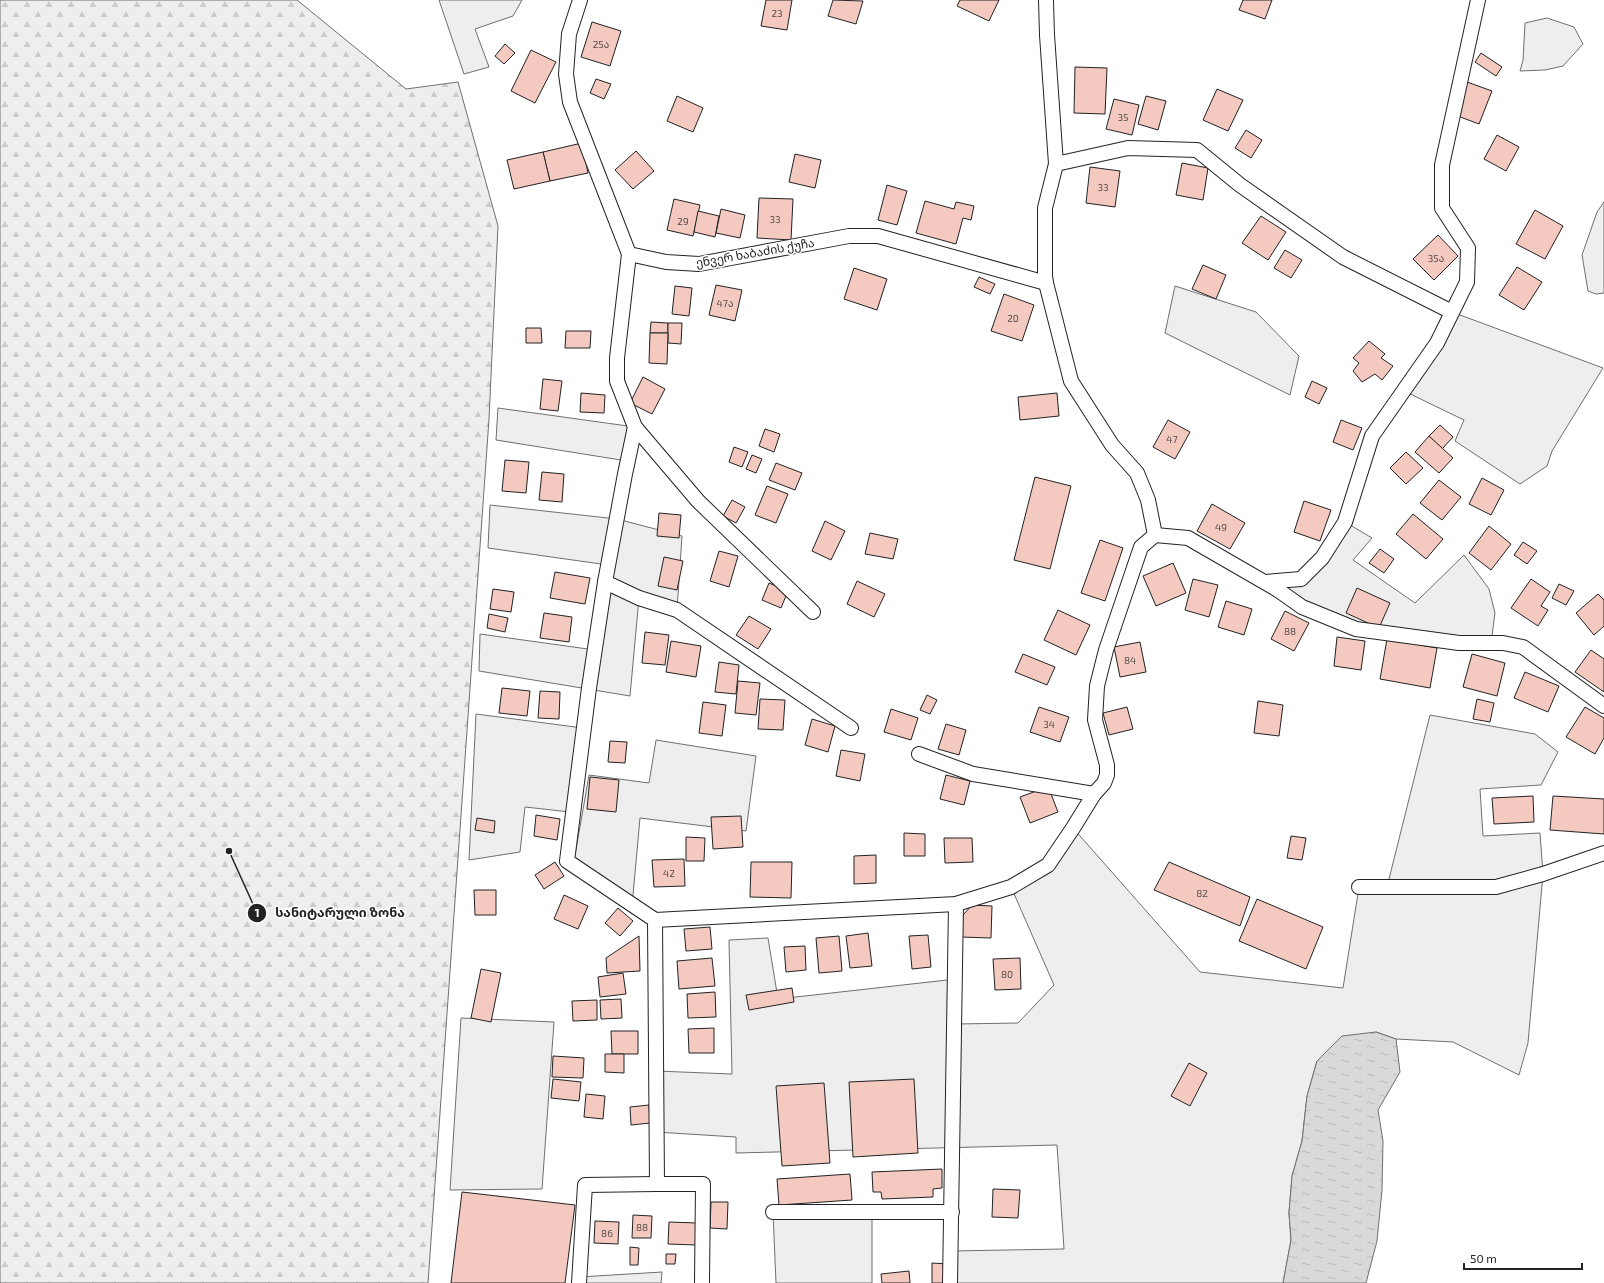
<svg xmlns="http://www.w3.org/2000/svg" width="1604" height="1283" font-family="'Exo 2','Noto Sans Georgian',sans-serif">
<style>
.green{fill:#eee;stroke:#6f6f6f}
.forest{fill:url(#forest-firs);stroke:#6f6f6f}
.water{fill:url(#water-ripples);stroke:#6f6f6f}
.building{fill:#f3c9c0;stroke:#222}
.lines{fill:none;stroke-linecap:round;stroke-linejoin:round}
.street-casing{stroke:#222;stroke-width:16}
.street{stroke:#fff;stroke-width:14}
.labels{text-anchor:middle;dominant-baseline:central;stroke-width:3;stroke-linejoin:round;paint-order:stroke}
.number-label{font-size:10px;fill:#564c4a}
.street-label{font-size:12px;fill:#222;stroke:#fff}
.leader{fill:none;stroke:#222;stroke-width:1.5}
.callout-dot{fill:#222;stroke:#fff;stroke-width:1.5}
.mark-label{font-size:12px;text-anchor:middle;font-weight:bold;fill:#fff}
.callout-label{font-size:13px;text-anchor:middle;font-weight:bold;fill:#222;stroke:#fff;stroke-width:3;stroke-linejoin:round;paint-order:stroke}
</style>
<defs>
<pattern id="forest-firs" width="22" height="20" patternUnits="userSpaceOnUse"><rect width="22" height="20" fill="#eee"/><path d="M5 1l3.5 6h-7zM16 11l3.5 6h-7z" fill="#ccc"/></pattern>
<pattern id="water-ripples" width="26" height="14" patternUnits="userSpaceOnUse"><rect width="26" height="14" fill="#d9d9d9"/><path d="M2 4q2-2 4 0t4 0M15 11q2-2 4 0t4 0" fill="none" stroke="#bababa"/></pattern>
</defs>
<rect width="100%" height="100%" fill="#fff"/>
<g class="green">
<path d="M439 0H522L513 16 475 29 489 67 464 74Z"/>
<path d="M1547 18 1574 27 1583 44 1563 66 1545 70 1520 71 1523 60 1525 23Z"/>
<path d="M1604 202V293L1596 294 1588 291 1582 255 1597 212Z"/>
<path d="M1175 286 1256 312 1299 356 1290 395 1165 333Z"/>
<path d="M1452 312 1603 368 1552 451 1547 466 1520 484 1455 441 1464 420 1404 391Z"/>
<path d="M498 408 635 427 627 461 496 440Z"/>
<path d="M490 505 617 519 682 536 677 610 639 598 630 696 479 671 480 634 595 650 608 565 488 548Z"/>
<path d="M1345 522 1372 538 1353 560 1415 603 1464 555 1489 589 1495 613 1491 643 1356 629 1278 590 1301 579Z"/>
<path d="M476 714 583 728 570 812 525 807 520 852 469 860Z"/>
<path d="M1430 715 1535 734 1558 752 1541 785 1480 789 1483 836 1540 833 1543 874 1528 1043 1519 1075 1453 1042 1396 1039 1376 1032 1317 1061 1307 1096 1302 1141 1292 1176 1289 1213 1291 1240 1283 1283H950L951 1251 1064 1249 1057 1145 736 1153V1137L656 1132V1071L732 1074 729 940 768 938 778 999 956 979 955 1024 1018 1023 1054 985 1011 887 1048 865 1073 828 1200 972 1343 988 1359 887H1387Z"/>
<path d="M656 740 756 756 746 831 640 818 632 906 574 861 589 775 649 783Z"/>
<path d="M461 1018 554 1022 542 1189 450 1190Z"/>
<path d="M773 1212H872V1283H776Z"/>
<path d="M662 1272 661 1283H579V1277Z"/>
</g>
<path class="forest" d="M0 0H297L406 89 458 82 498 226 489 419 428 1283H0Z"/>
<path class="water" d="M1376 1032 1396 1039 1400 1072 1378 1110 1383 1141 1382 1190 1377 1241 1366 1283H1283L1291 1240 1289 1213 1292 1176 1302 1141 1307 1096 1317 1061 1342 1036Z"/>
<g class="building">
<path d="M766 0H792L787 30 761 26Z"/>
<path d="M833 0 863 1 856 24 828 16Z"/>
<path d="M960 0H999L989 21 957 6Z"/>
<path d="M1243 0H1272L1265 19 1239 10Z"/>
<path d="M592 22 621 31 610 66 581 57Z"/>
<path d="M505 44 515 53 504 64 495 56Z"/>
<path d="M531 50 556 62 535 103 511 91Z"/>
<path d="M1481 53 1502 67 1496 76 1475 62Z"/>
<path d="M1075 67 1107 68 1105 114 1074 113Z"/>
<path d="M596 79 611 84 604 99 590 93Z"/>
<path d="M1467 82 1492 91 1479 124 1455 115Z"/>
<path d="M1217 89 1243 100 1228 131 1203 120Z"/>
<path d="M677 96 703 108 693 132 667 121Z"/>
<path d="M1146 96 1166 101 1158 130 1138 124Z"/>
<path d="M1114 99 1139 105 1132 135 1106 129Z"/>
<path d="M1246 130 1262 140 1251 158 1235 148Z"/>
<path d="M1497 135 1519 147 1506 171 1484 159Z"/>
<path d="M582 143 588 173 550 181 543 152Z"/>
<path d="M636 151 654 171 633 189 615 170Z"/>
<path d="M543 152 550 181 514 189 507 160Z"/>
<path d="M795 154 821 160 815 188 789 182Z"/>
<path d="M1182 163 1208 168 1203 200 1176 195Z"/>
<path d="M1090 167 1120 171 1115 207 1086 203Z"/>
<path d="M887 185 907 191 897 225 878 220Z"/>
<path d="M759 198 793 199 791 240 757 238Z"/>
<path d="M674 199 700 205 693 236 667 230Z"/>
<path d="M925 201 954 209 956 202 974 206 971 220 963 218 956 244 916 233Z"/>
<path d="M721 209 745 215 740 238 716 233Z"/>
<path d="M1535 210 1563 226 1545 259 1516 244Z"/>
<path d="M698 211 719 216 715 237 694 232Z"/>
<path d="M1261 216 1286 232 1268 260 1242 243Z"/>
<path d="M1438 235 1458 256 1434 280 1413 259Z"/>
<path d="M1285 250 1302 260 1291 278 1274 268Z"/>
<path d="M1203 265 1226 275 1216 299 1192 289Z"/>
<path d="M1517 267 1542 282 1524 310 1499 295Z"/>
<path d="M854 268 887 279 877 310 844 299Z"/>
<path d="M979 277 995 284 990 294 974 287Z"/>
<path d="M716 285 742 290 735 321 709 315Z"/>
<path d="M675 286 692 288 689 316 672 314Z"/>
<path d="M1004 294 1034 305 1022 341 991 331Z"/>
<path d="M651 322 668 323V333H650Z"/>
<path d="M668 323H682L681 344 668 343Z"/>
<path d="M526 328H541L542 343H526Z"/>
<path d="M566 331H591L590 348H565Z"/>
<path d="M650 333H668L667 364 649 363Z"/>
<path d="M1369 341 1385 354 1381 358 1393 366 1382 380 1375 374 1362 382 1353 371 1359 363 1353 358Z"/>
<path d="M643 377 665 389 652 414 630 403Z"/>
<path d="M543 379 562 381 558 411 540 409Z"/>
<path d="M1312 381 1327 388 1319 404 1305 397Z"/>
<path d="M581 393 605 395 604 413 580 412Z"/>
<path d="M1057 393 1059 416 1020 420 1018 397Z"/>
<path d="M1168 420 1190 432 1175 459 1153 447Z"/>
<path d="M1341 420 1362 428 1353 450 1333 442Z"/>
<path d="M1440 425 1453 437 1442 449 1429 436Z"/>
<path d="M765 429 780 434 774 452 759 446Z"/>
<path d="M1429 436 1453 458 1439 473 1415 452Z"/>
<path d="M734 447 748 452 742 467 729 462Z"/>
<path d="M1406 452 1423 468 1406 484 1390 468Z"/>
<path d="M752 455 762 459 756 473 746 469Z"/>
<path d="M505 460 529 462 526 493 502 491Z"/>
<path d="M776 463 802 473 795 490 769 480Z"/>
<path d="M542 472 564 474 562 502 539 500Z"/>
<path d="M1035 477 1071 486 1050 569 1014 560Z"/>
<path d="M1482 478 1504 490 1491 515 1469 504Z"/>
<path d="M1439 480 1461 497 1442 520 1420 503Z"/>
<path d="M767 486 788 494 776 523 755 515Z"/>
<path d="M732 500 745 507 736 523 723 516Z"/>
<path d="M1304 501 1331 510 1320 541 1294 532Z"/>
<path d="M1212 504 1245 523 1230 549 1197 531Z"/>
<path d="M659 513 681 515 679 538 657 536Z"/>
<path d="M1413 514 1443 539 1426 559 1396 534Z"/>
<path d="M825 521 845 531 831 560 812 551Z"/>
<path d="M1489 526 1511 544 1491 570 1469 553Z"/>
<path d="M870 533 898 539 893 559 865 554Z"/>
<path d="M1100 540 1123 548 1105 601 1081 593Z"/>
<path d="M1523 542 1537 551 1527 564 1514 555Z"/>
<path d="M1380 549 1394 559 1384 573 1369 563Z"/>
<path d="M719 551 738 556 729 587 710 581Z"/>
<path d="M664 557 683 561 677 590 658 586Z"/>
<path d="M1173 563 1186 593 1156 606 1143 576Z"/>
<path d="M555 572 590 578 585 604 550 598Z"/>
<path d="M1193 579 1218 585 1209 617 1185 610Z"/>
<path d="M1531 579 1550 592 1541 606 1548 610 1538 626 1511 608Z"/>
<path d="M857 581 885 594 874 617 847 604Z"/>
<path d="M769 583 788 591 781 608 762 600Z"/>
<path d="M1559 584 1574 591 1566 605 1552 598Z"/>
<path d="M1357 588 1390 603 1379 628 1346 613Z"/>
<path d="M493 589 514 592 511 612 490 609Z"/>
<path d="M1598 594 1604 600V626L1594 635 1576 613Z"/>
<path d="M1226 601 1252 609 1244 635 1218 627Z"/>
<path d="M1058 610 1090 625 1076 655 1044 640Z"/>
<path d="M1285 611 1309 623 1294 651 1271 639Z"/>
<path d="M544 613 572 617 569 642 540 638Z"/>
<path d="M489 614 508 618 505 632 487 628Z"/>
<path d="M749 616 771 629 758 649 736 635Z"/>
<path d="M645 632 669 635 665 665 642 663Z"/>
<path d="M1337 637 1365 641 1361 670 1334 666Z"/>
<path d="M1387 639 1437 648 1430 688 1380 679Z"/>
<path d="M671 641 701 646 696 677 666 672Z"/>
<path d="M1140 642 1146 672 1120 677 1114 647Z"/>
<path d="M1591 650 1604 659V692L1575 672Z"/>
<path d="M1023 654 1055 667 1047 685 1015 672Z"/>
<path d="M1472 654 1505 663 1497 696 1463 687Z"/>
<path d="M719 662 739 665 736 694 715 692Z"/>
<path d="M1525 672 1559 686 1548 712 1514 698Z"/>
<path d="M738 681 760 683 756 715 735 713Z"/>
<path d="M502 688 530 691 527 716 499 713Z"/>
<path d="M540 691 560 692 559 719 538 718Z"/>
<path d="M927 695 937 700 930 714 920 710Z"/>
<path d="M760 699 785 700 783 730 758 729Z"/>
<path d="M1477 699 1494 703 1490 722 1473 719Z"/>
<path d="M1258 701 1283 705 1279 736 1254 733Z"/>
<path d="M703 702 726 705 722 736 699 733Z"/>
<path d="M1039 707 1069 717 1060 742 1030 732Z"/>
<path d="M1127 707 1133 729 1109 735 1103 713Z"/>
<path d="M1585 707 1604 718V738L1595 754 1566 737Z"/>
<path d="M891 709 918 718 911 740 884 732Z"/>
<path d="M812 719 835 726 828 752 805 745Z"/>
<path d="M946 724 966 730 959 755 938 749Z"/>
<path d="M610 741 627 742 625 763 608 762Z"/>
<path d="M841 750 865 754 860 781 836 776Z"/>
<path d="M946 775 970 781 964 805 940 799Z"/>
<path d="M590 777 619 780 616 812 587 809Z"/>
<path d="M1039 790 1051 794 1058 812 1030 823 1020 797Z"/>
<path d="M1533 796 1534 822 1494 824 1492 798Z"/>
<path d="M1553 796 1604 799V834L1550 830Z"/>
<path d="M536 815 560 819 557 840 534 836Z"/>
<path d="M741 816 743 847 713 849 711 817Z"/>
<path d="M477 818 495 821 494 833 475 830Z"/>
<path d="M904 833 925 834V856H904Z"/>
<path d="M1291 836 1306 838 1302 860 1287 858Z"/>
<path d="M686 837 705 838 704 861H686Z"/>
<path d="M944 838H972L973 862 945 863Z"/>
<path d="M876 855V883L854 884V856Z"/>
<path d="M684 859 685 886 654 887 652 860Z"/>
<path d="M555 862 564 876 544 889 535 875Z"/>
<path d="M751 862H792L791 898 750 897Z"/>
<path d="M1169 862 1250 897 1240 926 1154 890Z"/>
<path d="M474 890H496V915H475Z"/>
<path d="M564 895 588 906 578 929 554 919Z"/>
<path d="M1257 899 1323 927 1306 969 1239 941Z"/>
<path d="M972 905 992 906 991 938 961 937 963 915Z"/>
<path d="M618 908 633 921 620 936 605 923Z"/>
<path d="M710 927 712 949 686 951 684 929Z"/>
<path d="M868 933 872 966 850 968 846 936Z"/>
<path d="M928 935 931 967 912 969 909 936Z"/>
<path d="M639 936 640 971 607 973 606 958Z"/>
<path d="M839 936 842 971 819 973 816 938Z"/>
<path d="M805 946 806 970 786 972 784 947Z"/>
<path d="M712 958 715 986 679 989 677 961Z"/>
<path d="M1020 958 1021 989 995 990 993 959Z"/>
<path d="M481 969 501 973 491 1022 471 1018Z"/>
<path d="M623 973 626 994 600 997 598 977Z"/>
<path d="M792 988 794 1002 749 1010 746 995Z"/>
<path d="M715 992 716 1017 688 1018 687 994Z"/>
<path d="M621 999 622 1018 601 1019 600 1000Z"/>
<path d="M597 1000V1020L573 1021 572 1001Z"/>
<path d="M714 1028V1053H689L688 1029Z"/>
<path d="M611 1031H638V1054H612Z"/>
<path d="M605 1054H624V1073L605 1072Z"/>
<path d="M553 1056 584 1058 583 1078 552 1077Z"/>
<path d="M1189 1063 1207 1073 1190 1106 1171 1096Z"/>
<path d="M553 1079 581 1082 579 1101 551 1098Z"/>
<path d="M914 1079 918 1153 853 1157 849 1082Z"/>
<path d="M824 1083 830 1163 782 1166 776 1086Z"/>
<path d="M586 1094 605 1096 603 1119 584 1117Z"/>
<path d="M649 1105 650 1123 631 1125 630 1107Z"/>
<path d="M942 1169V1188L933 1189V1197L882 1199 881 1192H873L872 1172Z"/>
<path d="M850 1174 852 1200 779 1205 777 1179Z"/>
<path d="M993 1189 1020 1190 1018 1218 992 1217Z"/>
<path d="M462 1192 575 1205 565 1283H451Z"/>
<path d="M711 1202H728L727 1229 710 1228Z"/>
<path d="M633 1215 652 1216 651 1238H632Z"/>
<path d="M595 1221 619 1222 618 1244 594 1243Z"/>
<path d="M669 1222 697 1223 696 1245 668 1244Z"/>
<path d="M630 1247 639 1248 638 1265H630Z"/>
<path d="M666 1254H676L675 1264H666Z"/>
<path d="M932 1263 948 1264 947 1283H932Z"/>
<path d="M909 1271 910 1283H882L881 1274Z"/>
</g>
<g class="lines">
<g class="street-casing">
<g id="street">
<path d="M580 0 569 34 566 74 570 102 629 254 666 262 699 264 849 236H878L1046 283"/>
<path d="M1046 0 1047 35 1056 164 1045 208V276L1046 283 1071 381 1112 445 1137 473 1148 500 1155 535"/>
<path d="M1056 164 1128 148 1197 150 1240 185 1343 257 1452 312"/>
<path d="M629 254 617 358V381L635 427 698 501 813 612"/>
<path d="M635 427 625 474 605 582 639 598 677 610 851 728"/>
<path d="M1155 535 1188 538 1278 590 1302 607 1356 629 1459 643H1503L1523 647 1604 706"/>
<path d="M605 582 589 688 567 861 655 920 956 904 1011 887 1048 865 1073 828 1094 794 1104 783 1107 775V765L1095 720 1097 686 1106 650 1141 547 1155 535"/>
<path d="M1265 582 1301 579 1322 558 1345 522 1372 436 1437 343 1467 282 1468 248 1442 208V165L1478 0"/>
<path d="M919 754 973 774 1094 794"/>
<path d="M1359 887H1496L1543 874 1604 853"/>
<path d="M655 920 657 1184H703L702 1283"/>
<path d="M773 1212H952"/>
<path d="M579 1283 585 1185 657 1184"/>
<path d="M950 1283 956 904"/>
</g>
</g>
<use href="#street" class="street"/>
</g>
<g class="labels">
<g class="number-label">
<text x="777" y="13">23</text>
<text x="601" y="44">25ა</text>
<text x="1123" y="117">35</text>
<text x="1103" y="187">33</text>
<text x="775" y="219">33</text>
<text x="683" y="221">29</text>
<text x="1436" y="258">35ა</text>
<text x="725" y="303">47ა</text>
<text x="1013" y="318">20</text>
<text x="1172" y="439">47</text>
<text x="1221" y="527">49</text>
<text x="1290" y="631">88</text>
<text x="1130" y="660">84</text>
<text x="1049" y="724">34</text>
<text x="669" y="873">42</text>
<text x="1202" y="893">82</text>
<text x="1007" y="974">80</text>
<text x="642" y="1227">88</text>
<text x="607" y="1233">86</text>
</g>
<g class="street-label">
<text transform="translate(755 252) rotate(-10)">ენვერ ხაბაძის ქუჩა</text>
</g>
</g>
<path class="leader" d="M229 851L257 913"/>
<g class="callout-dot">
<circle cx="229" cy="851" r="4"/>
<circle cx="257" cy="913" r="10"/>
</g>
<g class="mark-label">
<text x="257" y="917">1</text>
</g>
<g class="callout-label">
<text x="340" y="917">სანიტარული ზონა</text>
</g>
<path d="M1464 1263v6h118v-6" fill="none" stroke="#222222" stroke-width="2"/>
<text x="1470" y="1263" font-size="12" fill="#222222" stroke="#ffffff" stroke-width="3" paint-order="stroke">50 m</text>
</svg>
